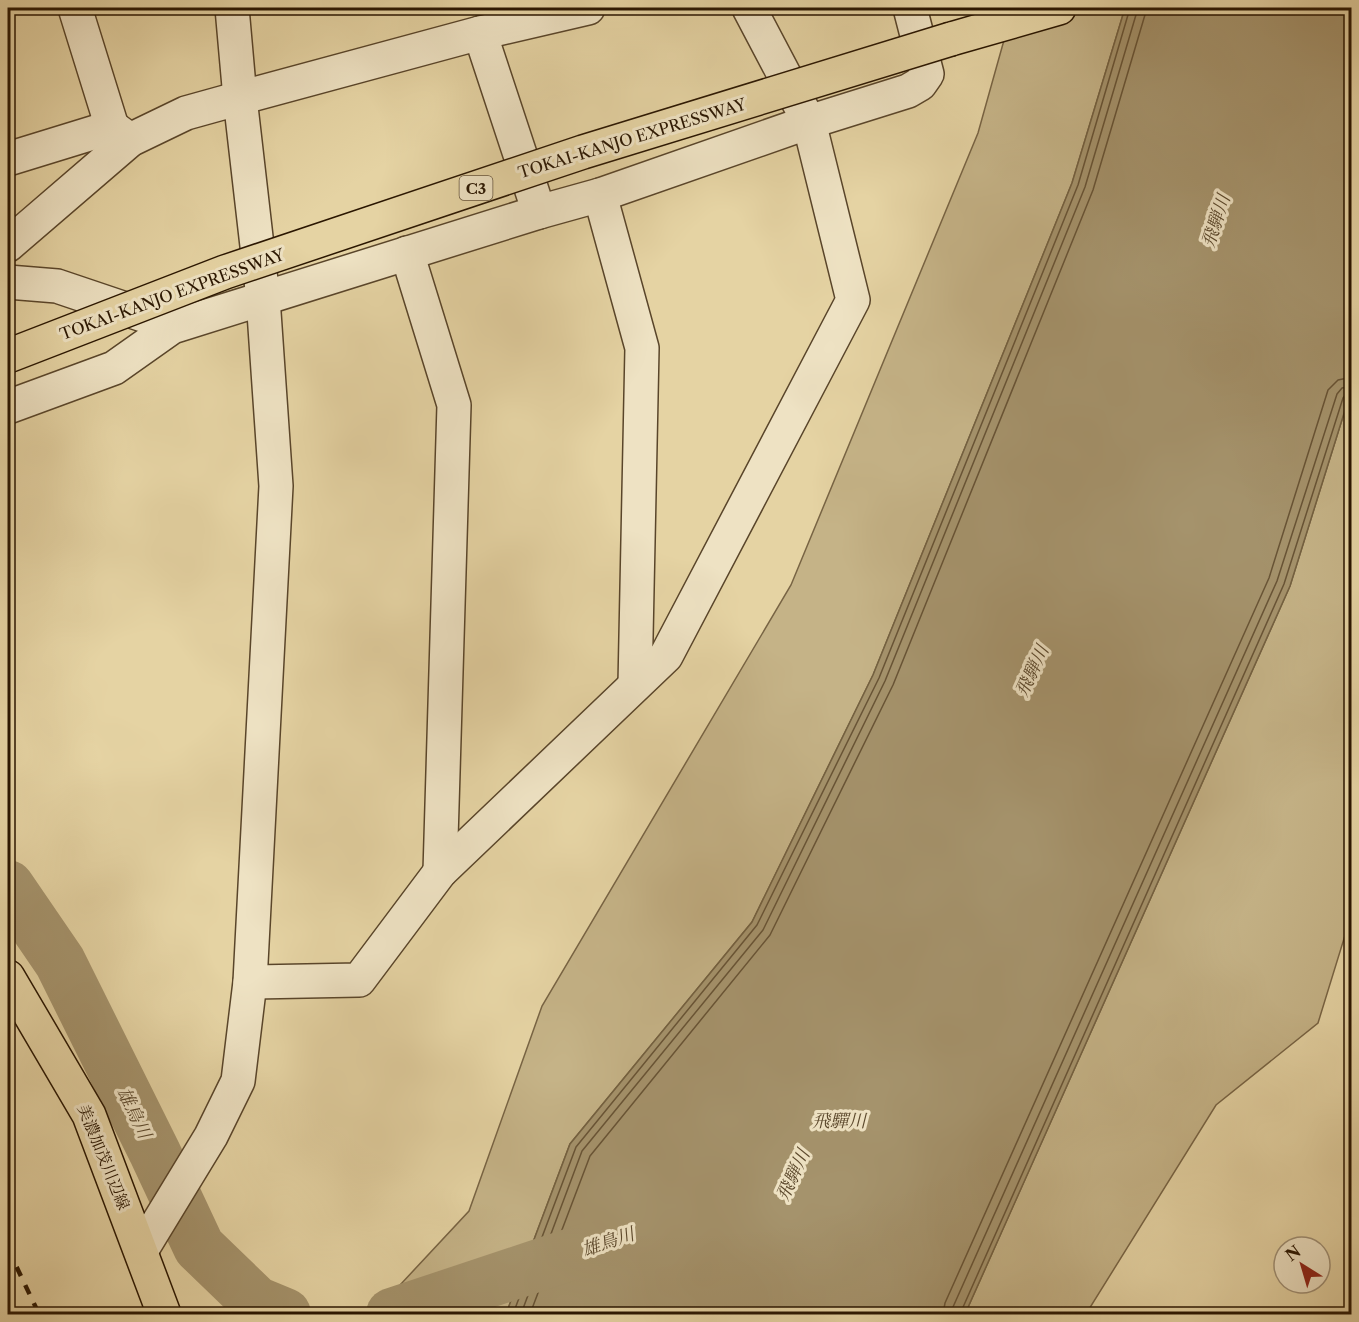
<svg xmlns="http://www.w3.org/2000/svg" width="1359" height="1322" font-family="'Libre Caslon Text','Noto Serif JP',serif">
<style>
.green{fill:#c5b387;stroke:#786444;stroke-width:1.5}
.water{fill:#a5936c;stroke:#746141;stroke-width:1.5}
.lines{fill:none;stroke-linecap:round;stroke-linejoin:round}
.shore{stroke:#685436;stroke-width:1.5}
.river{stroke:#a5936c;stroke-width:52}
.minor-casing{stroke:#59452a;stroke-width:36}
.major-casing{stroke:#2a1601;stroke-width:36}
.highway-casing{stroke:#2a1601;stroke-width:36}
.minor{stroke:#eee2c3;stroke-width:33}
.major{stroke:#e5d3a3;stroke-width:33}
.highway{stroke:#e5d3a3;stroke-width:33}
.rail{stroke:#2a1601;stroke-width:4.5;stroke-dasharray:10 10;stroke-linecap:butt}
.highway-bridge-casing{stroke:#2a1601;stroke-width:36;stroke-linecap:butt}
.highway-bridge{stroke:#e5d3a3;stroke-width:33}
.labels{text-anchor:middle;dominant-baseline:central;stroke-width:6;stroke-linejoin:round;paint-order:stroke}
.shield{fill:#eee2c3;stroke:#65533b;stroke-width:1.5}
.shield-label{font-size:15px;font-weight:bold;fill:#2a1601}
.street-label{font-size:16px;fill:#2a1601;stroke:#eee2c3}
.water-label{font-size:18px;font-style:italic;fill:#5b482c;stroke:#eee2c3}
</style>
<rect width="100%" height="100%" fill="#e5d3a3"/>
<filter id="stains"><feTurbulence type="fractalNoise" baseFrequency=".00333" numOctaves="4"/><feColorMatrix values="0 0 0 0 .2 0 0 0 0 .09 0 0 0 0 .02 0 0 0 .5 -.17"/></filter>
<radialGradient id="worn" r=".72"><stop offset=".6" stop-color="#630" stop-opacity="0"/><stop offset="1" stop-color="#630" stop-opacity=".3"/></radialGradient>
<g class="green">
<path d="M1013 8H1125L1072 183 873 675 752 922 570 1144 506 1314H373L469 1211 542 1006 791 585 978 133Z"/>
<path d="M1351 391V916L1318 1023 1216 1105 1086 1314H965L1290 586Z"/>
</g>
<path class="water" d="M1125 8H1351V391L1290 586 965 1314H506L570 1144 752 922 873 675 1072 183Z"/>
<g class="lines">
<g class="shore">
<path d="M513 1314 576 1147 757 925 879 678 1078 185 1130 8"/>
<path d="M521 1314 582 1151 763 930 885 681 1085 187 1138 8"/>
<path d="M530 1314 590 1156 770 935 893 685 1093 190 1147 8"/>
<path d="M943 1314 945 1303 1269 578 1328 390 1338 380 1352 377"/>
<path d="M952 1314 953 1307 1277 581 1337 394 1342 388 1352 386"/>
<path d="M960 1314 1284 584 1343 398 1346 394 1352 393"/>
</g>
<g class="river">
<path d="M8 886 60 962 155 1153 199 1247 256 1302 285 1314"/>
<path d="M392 1314 590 1248"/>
</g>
<g class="minor-casing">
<g id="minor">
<path d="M75 8 112 127"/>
<path d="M232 8 240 98 480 33 588 8"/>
<path d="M480 33 539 212"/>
<path d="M8 159 112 127 130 140"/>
<path d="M600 195 642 348 635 685"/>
<path d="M8 245 130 140 186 113 240 98 263 298 276 486 250 982 238 1081 211 1136 141 1251"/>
<path d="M407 253 454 405 440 872"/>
<path d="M8 282 57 286 146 316"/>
<path d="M8 407 114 368 172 327 539 212 600 195 809 122 908 91 920 84 927 74 910 8"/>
<path d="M250 982 359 980 440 872 666 656 853 300 809 122 749 8"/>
</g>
</g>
<g class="major-casing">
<path id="major" d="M8 977 89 1115 164 1314"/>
</g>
<g class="highway-casing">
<path id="highway" d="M951 39 1059 8"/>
</g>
<use href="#minor" class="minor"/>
<use href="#major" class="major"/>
<use href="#highway" class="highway"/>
<path class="rail" d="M8 1249 39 1314"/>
<g class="highway-bridge-casing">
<path id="highway-bridge" d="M8 356 225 272 583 152 951 39"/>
</g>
<use href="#highway-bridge" class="highway-bridge"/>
</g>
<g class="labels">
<rect class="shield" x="459.5" y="176" width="33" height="24" rx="4.5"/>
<g class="shield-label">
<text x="476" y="188">C3</text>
</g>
<g class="street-label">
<text transform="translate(632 138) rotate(-17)">TOKAI-KANJO EXPRESSWAY</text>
<text transform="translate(172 294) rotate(-20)">TOKAI-KANJO EXPRESSWAY</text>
<text transform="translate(104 1157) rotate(68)">美濃加茂川辺線</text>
</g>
<g class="water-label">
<text transform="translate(1216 221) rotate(-72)">飛騨川</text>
<text transform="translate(1032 671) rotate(-65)">飛騨川</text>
<text transform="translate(134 1113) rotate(64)">雄鳥川</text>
<text x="839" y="1121">飛驒川</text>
<text transform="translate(793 1175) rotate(-65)">飛騨川</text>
<text transform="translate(608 1242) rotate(-19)">雄鳥川</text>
</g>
</g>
<rect width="1359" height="1322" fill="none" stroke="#e5d3a3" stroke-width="30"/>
<rect x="9" y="9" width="1341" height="1304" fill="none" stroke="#2a1601" stroke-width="3"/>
<rect x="15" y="15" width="1329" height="1292" fill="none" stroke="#2a1601" stroke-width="1.5"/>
<g transform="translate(1302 1265) rotate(323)"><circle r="28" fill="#eee2c3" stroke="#a09075" stroke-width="1.5"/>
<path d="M0-4.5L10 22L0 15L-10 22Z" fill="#8f2418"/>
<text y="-9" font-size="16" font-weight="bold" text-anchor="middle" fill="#2a1601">N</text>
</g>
<rect width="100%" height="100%" filter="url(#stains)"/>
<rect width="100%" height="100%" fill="url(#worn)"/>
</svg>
